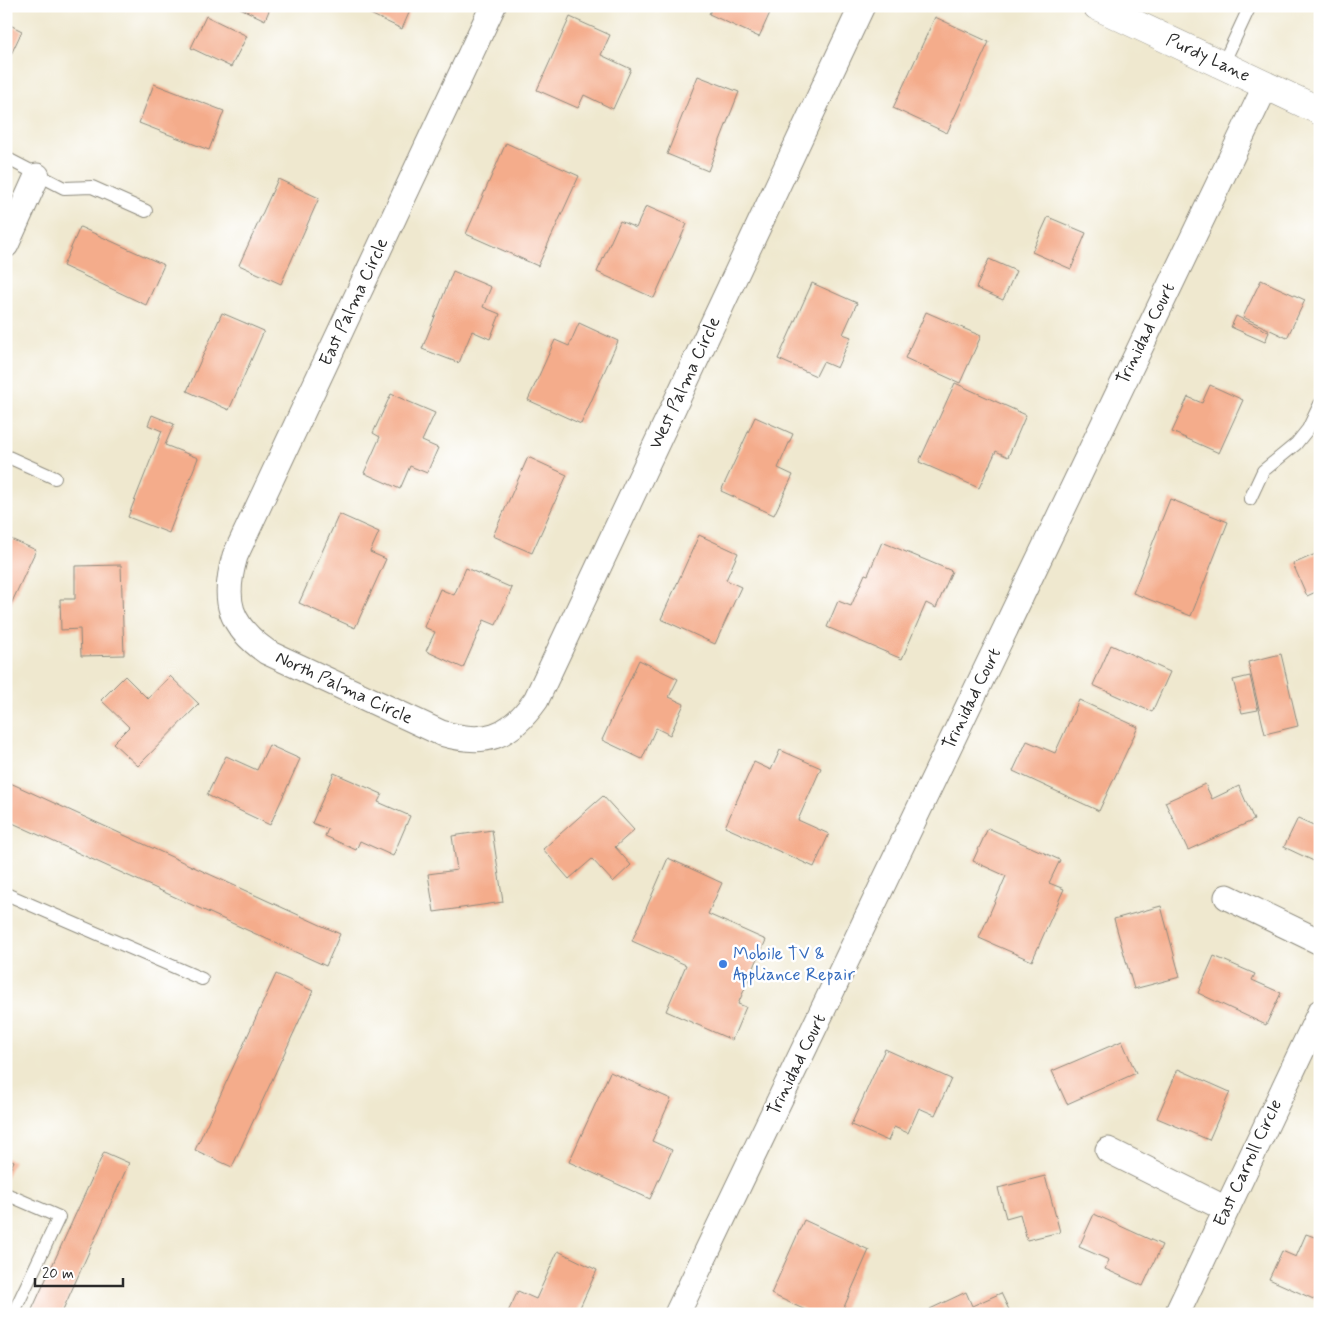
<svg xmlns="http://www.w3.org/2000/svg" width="1326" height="1320" font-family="Mynerve,sans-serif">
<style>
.building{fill:#f4ac8b}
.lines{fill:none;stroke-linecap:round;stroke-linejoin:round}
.service-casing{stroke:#8d8a7d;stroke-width:14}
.minor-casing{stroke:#8d8a7d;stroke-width:27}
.tertiary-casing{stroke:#8d8a7d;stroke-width:29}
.service{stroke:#fff;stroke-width:12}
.minor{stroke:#fff;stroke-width:25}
.tertiary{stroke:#fff;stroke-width:28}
.shop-dot{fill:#3f7fe0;stroke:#fff;stroke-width:2}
.labels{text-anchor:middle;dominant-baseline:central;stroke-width:5;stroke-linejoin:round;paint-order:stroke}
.street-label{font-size:18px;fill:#2b2b2b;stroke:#fff}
.shop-label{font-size:18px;fill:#366cbe;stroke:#fff;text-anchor:start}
</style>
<rect width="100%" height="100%" fill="#fff"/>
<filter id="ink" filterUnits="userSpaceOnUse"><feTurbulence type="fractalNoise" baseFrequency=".02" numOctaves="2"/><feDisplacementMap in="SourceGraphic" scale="10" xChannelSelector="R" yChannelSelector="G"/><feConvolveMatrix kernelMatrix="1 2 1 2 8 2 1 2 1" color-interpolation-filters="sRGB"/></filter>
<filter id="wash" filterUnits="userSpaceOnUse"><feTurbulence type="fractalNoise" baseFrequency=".0096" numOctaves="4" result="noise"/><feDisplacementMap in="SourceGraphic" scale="20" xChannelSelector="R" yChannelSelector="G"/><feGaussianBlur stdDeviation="1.12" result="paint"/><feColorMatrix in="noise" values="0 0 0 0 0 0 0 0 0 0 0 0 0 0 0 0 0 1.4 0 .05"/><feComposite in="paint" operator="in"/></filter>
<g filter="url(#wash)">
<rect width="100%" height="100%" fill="#efe8cf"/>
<g id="blocks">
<g class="building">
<path d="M236 6H271L265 20Z"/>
<path d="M364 6H412L402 29 362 10Z"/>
<path d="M713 6H773L759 37 709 14Z"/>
<path d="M206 16 247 36 231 67 191 48Z"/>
<path d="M570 17 610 35 601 55 631 69 613 109 584 95 578 108 537 90Z"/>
<path d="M935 17 989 42 947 133 893 108Z"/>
<path d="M6 23 22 31 6 65Z"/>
<path d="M698 76 739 92 708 171 667 154Z"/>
<path d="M154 84 224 111 209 150 139 123Z"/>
<path d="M506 143 579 176 538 266 466 234Z"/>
<path d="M278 179 319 198 281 284 239 265Z"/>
<path d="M646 206 687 224 654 298 597 272 620 221 636 228Z"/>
<path d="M1048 217 1086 233 1071 269 1032 252Z"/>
<path d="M80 227 164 265 146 305 63 266Z"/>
<path d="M989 259 1016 271 1003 300 976 288Z"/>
<path d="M453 271 491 287 483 307 500 314 490 339 472 331 459 363 422 349Z"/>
<path d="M1261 280 1305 300 1287 338 1243 317Z"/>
<path d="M812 283 857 303 843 334 851 337 837 368 823 362 816 376 778 359Z"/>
<path d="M926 312 981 336 960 383 905 358Z"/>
<path d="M222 313 264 331 229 410 187 391Z"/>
<path d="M1236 316 1269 332 1265 342 1231 327Z"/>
<path d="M579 323 618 341 581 424 528 400 555 340 569 346Z"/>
<path d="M955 383 1026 415 1008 457 996 451 979 488 919 462Z"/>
<path d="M1210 385 1243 400 1219 453 1172 432 1188 397 1202 403Z"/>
<path d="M391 394 435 413 422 441 438 448 427 473 410 466 400 489 364 473 380 437 373 433Z"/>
<path d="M152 415 174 424 165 445 198 458 169 533 128 517 162 431 148 425Z"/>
<path d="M755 417 793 434 778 468 793 475 774 515 721 491Z"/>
<path d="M528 457 567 475 532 553 493 536Z"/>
<path d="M1170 499 1228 522 1191 616 1133 593Z"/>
<path d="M339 514 379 532 370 552 386 559 355 628 299 603Z"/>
<path d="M699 535 738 553 726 580 741 587 715 644 661 619Z"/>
<path d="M6 537 36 550 6 615Z"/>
<path d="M882 542 952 571 936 608 926 603 902 659 827 627 838 601 851 606 865 574 868 575Z"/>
<path d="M1320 552V590L1307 596 1293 564Z"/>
<path d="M121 565 124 655 81 656 80 629 61 630 60 599H75V566Z"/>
<path d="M466 568 512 588 496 625 484 620 463 668 426 651 435 632 424 627 440 589 454 595Z"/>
<path d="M1111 645 1170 672 1152 712 1093 685Z"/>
<path d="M1281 654 1298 726 1265 734 1248 662Z"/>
<path d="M639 660 678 679 669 697 684 704 670 735 656 728 642 759 602 740Z"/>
<path d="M125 676 148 699 170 676 199 704 138 766 113 743 129 727 101 700Z"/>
<path d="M1250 676 1258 710 1242 713 1233 680Z"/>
<path d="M1079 700 1138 727 1099 811 1013 771 1027 741 1055 753Z"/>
<path d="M269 745 300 759 270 825 207 795 226 756 257 770Z"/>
<path d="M780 750 821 768 798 820 829 834 814 867 725 827 754 762 771 770Z"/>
<path d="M334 773 382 794 378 802 410 816 393 856 360 841 356 850 325 836 328 829 312 823Z"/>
<path d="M6 781 340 934 326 966 6 820Z"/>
<path d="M1205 784 1212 799 1239 786 1254 820 1188 850 1165 802Z"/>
<path d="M603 796 634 830 615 847 631 865 613 882 592 859 569 879 543 849Z"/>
<path d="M1298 818 1320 828V864L1284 847Z"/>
<path d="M988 828 1060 860 1049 883 1064 889 1032 961 979 938 1006 876 973 861Z"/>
<path d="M492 830 503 902 434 912 428 874 457 870 452 836Z"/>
<path d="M668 858 722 883 708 914 766 940 738 1004 746 1007 732 1040 666 1011 686 965 632 941Z"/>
<path d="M1161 906 1180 977 1134 989 1114 919Z"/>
<path d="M1214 956 1255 974 1252 980 1281 993 1266 1025 1198 993Z"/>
<path d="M276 974 313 991 232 1167 195 1150Z"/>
<path d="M1122 1041 1136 1073 1067 1104 1052 1071Z"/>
<path d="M885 1049 951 1079 935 1115 919 1108 908 1133 894 1127 888 1141 851 1125Z"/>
<path d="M1178 1069 1230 1092 1209 1140 1157 1118Z"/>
<path d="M610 1072 671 1099 652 1141 672 1150 650 1199 569 1162Z"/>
<path d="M104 1152 129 1163 61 1314H30Z"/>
<path d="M6 1158 14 1161 6 1178Z"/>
<path d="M1045 1176 1060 1232 1027 1240 1020 1214 1006 1218 998 1188Z"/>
<path d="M1094 1214 1162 1245 1143 1286 1105 1269 1109 1260 1079 1247Z"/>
<path d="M804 1220 869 1250 841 1314H814L771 1294Z"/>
<path d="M1306 1234 1320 1239V1302L1269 1279 1282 1251 1296 1257Z"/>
<path d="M558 1251 597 1270 577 1314H507L518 1291 536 1299Z"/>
<path d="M966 1292 972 1306 1001 1293 1011 1314H933L930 1309Z"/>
</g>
</g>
</g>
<g filter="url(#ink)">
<use href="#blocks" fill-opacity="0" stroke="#8d8a7d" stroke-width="1"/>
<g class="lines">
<g class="service-casing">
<g id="service">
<path d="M1223 64 1250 6"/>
<path d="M6 158 64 188 92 187 146 211"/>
<path d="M6 456 55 478"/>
<path d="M1250 499 1263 471 1296 444 1308 429 1320 404"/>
<path d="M6 894 202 979"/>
<path d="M6 1194 59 1217 13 1314"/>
</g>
</g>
<g class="minor-casing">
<g id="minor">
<path d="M493 6 235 556C222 601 229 625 267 652L441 733C485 746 509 738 536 700L862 6"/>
<path d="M6 245 37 176"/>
<path d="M1227 897 1320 942"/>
<path d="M1108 1150 1226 1209"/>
<path d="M677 1314 1266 85"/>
<path d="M1177 1314 1320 1012"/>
</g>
</g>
<g class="tertiary-casing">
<path id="tertiary" d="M1097 6 1320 111"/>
</g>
<use href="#service" class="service"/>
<use href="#minor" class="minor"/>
<use href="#tertiary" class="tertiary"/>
</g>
</g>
<circle class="shop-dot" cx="723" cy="964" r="5"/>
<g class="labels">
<g class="street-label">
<text transform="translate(1208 58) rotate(25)">Purdy Lane</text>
<text transform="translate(354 302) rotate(-65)">East Palma Circle</text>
<text transform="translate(1146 334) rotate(-64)">Trinidad Court</text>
<text transform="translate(685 383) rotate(-65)">West Palma Circle</text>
<text transform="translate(344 688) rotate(25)">North Palma Circle</text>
<text transform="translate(972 699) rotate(-64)">Trinidad Court</text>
<text transform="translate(797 1065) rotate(-64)">Trinidad Court</text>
<text transform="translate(1248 1163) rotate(-65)">East Carroll Circle</text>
</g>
<g class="shop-label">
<text x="733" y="954">Mobile TV &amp;<tspan x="733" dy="21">Appliance Repair</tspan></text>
</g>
</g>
<rect width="1326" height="1320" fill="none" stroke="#fff" stroke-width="25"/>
<path d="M35 1278v8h88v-8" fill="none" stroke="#2b2b2b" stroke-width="2.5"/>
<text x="42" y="1278" font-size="15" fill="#2b2b2b" stroke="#ffffff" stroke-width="4" paint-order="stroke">20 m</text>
</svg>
